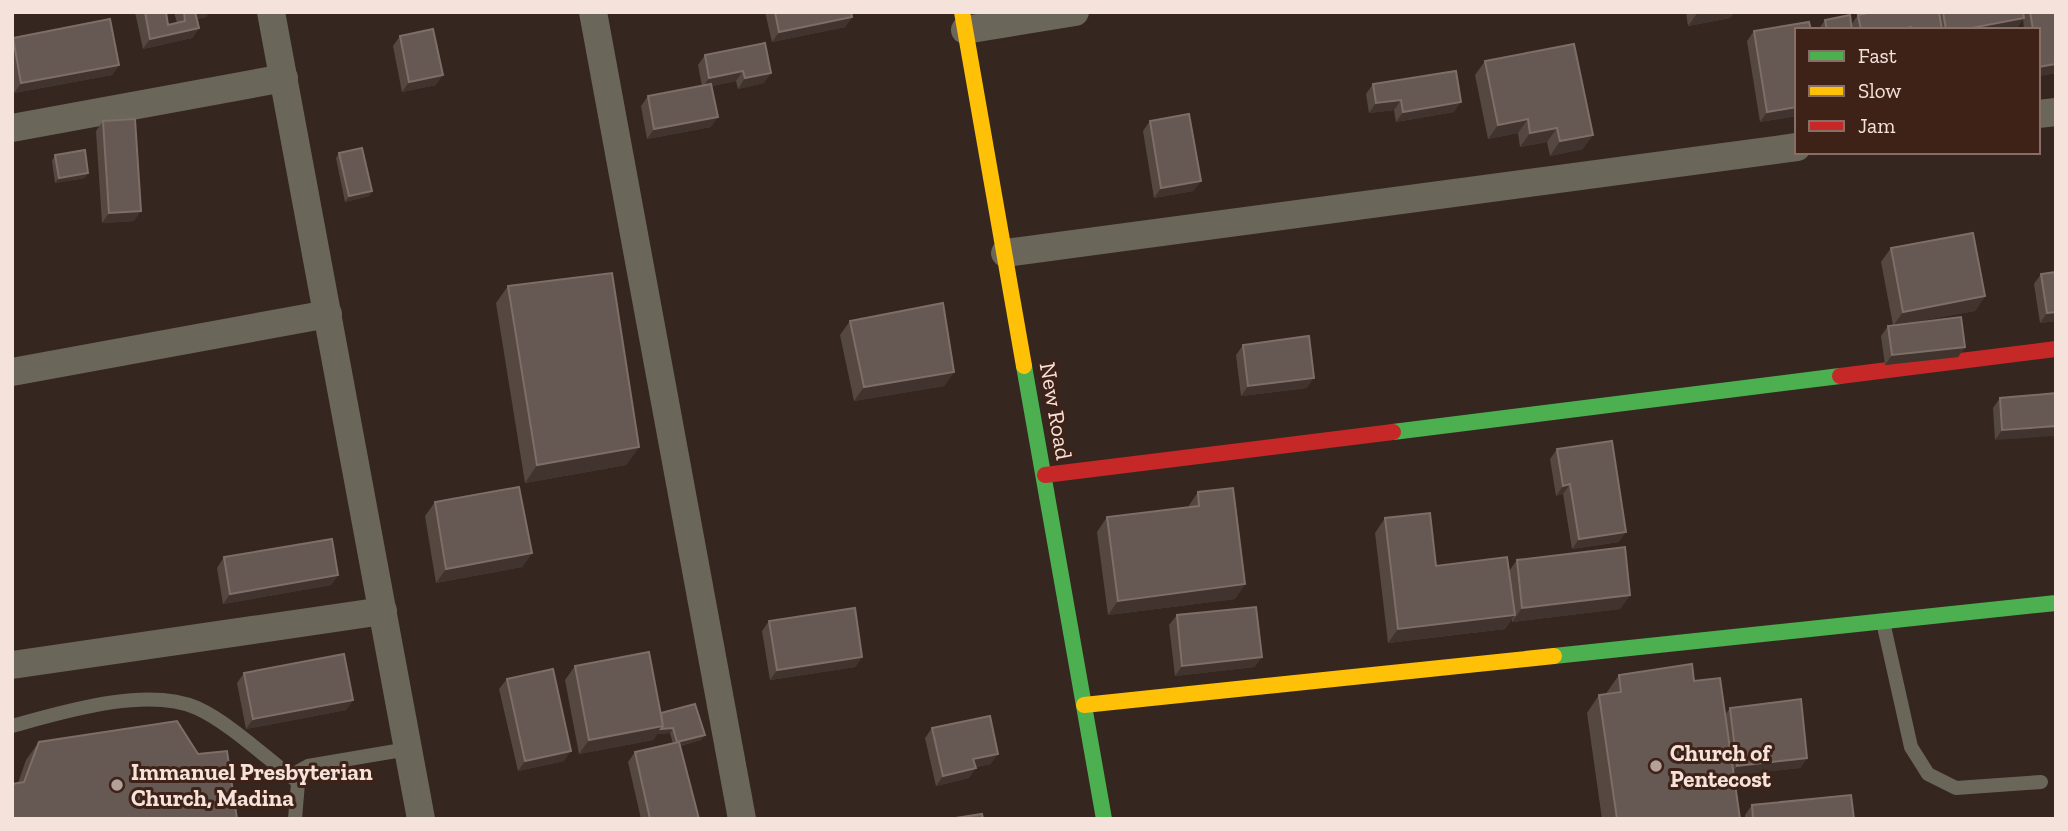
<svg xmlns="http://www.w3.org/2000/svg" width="2068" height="831" font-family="'Zilla Slab',serif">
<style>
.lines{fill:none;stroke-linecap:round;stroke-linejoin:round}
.lane{stroke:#6b665a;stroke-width:14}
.street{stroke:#6b665a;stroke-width:28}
.fast{stroke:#4caf50;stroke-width:16}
.slow{stroke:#ffc107;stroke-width:16}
.jam{stroke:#c62828;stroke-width:16}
.wall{fill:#554841}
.shaded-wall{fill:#41332d}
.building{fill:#665852;stroke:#7d6e67;stroke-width:2}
.poi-dot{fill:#b2a099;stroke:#3e2217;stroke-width:2.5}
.labels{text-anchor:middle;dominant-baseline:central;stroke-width:6;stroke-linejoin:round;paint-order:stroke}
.street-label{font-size:23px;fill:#f5e2da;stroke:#3e2217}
.poi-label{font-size:23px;font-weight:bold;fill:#f5e2da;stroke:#3e2217;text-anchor:start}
</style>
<rect width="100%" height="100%" fill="#352620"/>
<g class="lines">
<g class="lane">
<path d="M1883 622 1911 747 1928 774 1956 788 2041 782"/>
<path d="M12 726C63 712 147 686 197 708 230 723 267 759 297 781"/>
<path d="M295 819 299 771 308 766 408 749"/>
</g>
<g class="street">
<path d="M271 12 421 819"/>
<path d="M593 12 742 819"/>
<path d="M965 30 1075 12"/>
<path d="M2038 114 2056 112"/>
<path d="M12 128 284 78"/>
<path d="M1005 253 1797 147"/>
<path d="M12 372 328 314"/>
<path d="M12 665 383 611"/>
</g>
<g class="fast">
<path d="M1024 366 1104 819"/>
<path d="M1393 432 1840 376"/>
<path d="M1554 656 2056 603"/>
</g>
<g class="slow">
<path d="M962 12 1024 366"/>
<path d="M1084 705 1554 656"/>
</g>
<g class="jam">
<path d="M1840 376 2056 349"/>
<path d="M1045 475 1393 432"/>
</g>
</g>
<g class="wall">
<path d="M135 12H166L168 25 177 23 174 12H209L206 17 197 19 199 28 192 38 143 49Z"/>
<path d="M765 12H851L852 17 845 27 772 42Z"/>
<path d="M1686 12H1734L1730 18 1688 26Z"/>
<path d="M1873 12H2056V73L2038 76V30H2024L2023 19 2017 28 2006 30H1818L1825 20 1851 25 1858 15Z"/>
<path d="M1797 30V116L1760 122 1747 41 1754 31Z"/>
<path d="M400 36 436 85 402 92 393 46Z"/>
<path d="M13 38 119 65 112 75 14 93 12 82Z"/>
<path d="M765 43 764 83 738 89 736 81 712 86 711 127 647 139 641 106 648 96 702 86 698 65 705 55Z"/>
<path d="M1485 61 1583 149 1550 156 1547 142 1520 147 1518 133 1488 139 1475 75Z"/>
<path d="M1373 84 1454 112 1396 122 1394 110 1369 113 1366 94Z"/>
<path d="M103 121 134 221 102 223 96 131Z"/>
<path d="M1150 121 1201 181 1193 191 1154 198 1143 131Z"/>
<path d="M339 153 372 191 369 196 345 202 336 158Z"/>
<path d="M55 155 88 173 85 178 55 183 52 161Z"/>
<path d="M1891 248 1985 296 1975 311 1907 323 1965 347 1958 357 1885 365 1881 336 1888 326 1893 325 1881 262Z"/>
<path d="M2056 272V321L2040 323 2034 284 2041 274Z"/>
<path d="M508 286 639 447 626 465 525 483 496 303Z"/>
<path d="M850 321 954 372 944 386 854 401 840 335Z"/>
<path d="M1243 345 1307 388 1241 396 1236 355Z"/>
<path d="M2056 393 1995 440 1993 408 2000 398Z"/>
<path d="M1557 449 1619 542 1572 549 1563 494 1556 496 1550 459Z"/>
<path d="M1198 492 1245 584 1235 599 1108 615 1097 532 1107 517 1188 507Z"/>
<path d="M435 502 532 553 522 567 436 583 425 516Z"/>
<path d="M1385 518 1436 566 1509 571 1517 560 1630 595 1620 609 1512 622V619L1505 629 1388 643 1375 533Z"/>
<path d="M224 557 338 575 331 585 223 604 217 568Z"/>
<path d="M1177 615 1262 657 1254 667 1175 676 1169 625Z"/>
<path d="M769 621 862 657 855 667 770 680 762 631Z"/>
<path d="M575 666 705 735 701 740 680 746 699 819H641L628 762 635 752 673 744 670 733 657 734 653 740 579 754 565 680Z"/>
<path d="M244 673 353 700 346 710 246 729 237 683Z"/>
<path d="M1619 675 1694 681 1725 715 1730 708 1807 758 1800 768 1734 775 1740 819H1602L1587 713 1599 695 1607 694V692Z"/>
<path d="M507 679 564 761 518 771 499 689Z"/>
<path d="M932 728 991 764 976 767 969 778 936 786 925 738Z"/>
<path d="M39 742 237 819 18 783 26 760Z"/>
<path d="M1752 805 1854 819H1745V815Z"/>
</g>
<g class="shaded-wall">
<path d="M194 12H209L206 17 188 21Z"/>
<path d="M1698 12H1734L1730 18 1688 26Z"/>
<path d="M852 17 845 27 772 42 779 32Z"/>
<path d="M2024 18 2017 28 2006 30H1961Z"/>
<path d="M199 28 192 38 143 49 150 39Z"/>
<path d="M2056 64V73L2038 76V67Z"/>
<path d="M119 65 112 75 14 93 21 83Z"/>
<path d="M743 71 736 81 702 88 709 78Z"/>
<path d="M771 73 764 83 738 89 745 78Z"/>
<path d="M443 75 436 85 402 92 409 82Z"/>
<path d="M1401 100 1394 110 1369 113 1376 103Z"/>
<path d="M1461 102 1454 112 1396 122 1403 112Z"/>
<path d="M1797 107V116L1760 122 1767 112Z"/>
<path d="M718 117 711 127 647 139 654 129Z"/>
<path d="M1528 119 1518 133 1488 139 1498 125Z"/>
<path d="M1557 128 1547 142 1520 147 1530 133Z"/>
<path d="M1593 135 1583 149 1550 156 1560 141Z"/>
<path d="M88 173 85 178 55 183 59 178Z"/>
<path d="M1201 181 1193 191 1154 198 1161 188Z"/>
<path d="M372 191 369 196 345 202 349 196Z"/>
<path d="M141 211 134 221 102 223 109 213Z"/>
<path d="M1985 296 1975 311 1893 326 1903 312Z"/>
<path d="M2056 312V321L2040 323 2047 313Z"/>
<path d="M1965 347 1958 357 1885 365 1892 355Z"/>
<path d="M954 372 944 386 854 401 864 387Z"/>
<path d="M1314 378 1307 388 1241 396 1248 386Z"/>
<path d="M2056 426V436L1995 440 2002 430Z"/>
<path d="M639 447 626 465 525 483 537 465Z"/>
<path d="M1570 484 1563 494 1556 496 1563 486Z"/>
<path d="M1626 532 1619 542 1572 549 1579 539Z"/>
<path d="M532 553 522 567 436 583 446 569Z"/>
<path d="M338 575 331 585 223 604 230 594Z"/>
<path d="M1245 584 1235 599 1108 615 1118 601Z"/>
<path d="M1630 595 1620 609 1512 622 1522 608Z"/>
<path d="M1515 615 1505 629 1388 643 1398 629Z"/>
<path d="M862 657 855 667 770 680 777 670Z"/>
<path d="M1262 657 1254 667 1175 676 1182 666Z"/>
<path d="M353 700 346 710 246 729 253 719Z"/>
<path d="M663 726 653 740 579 754 589 740Z"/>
<path d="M673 728 670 733 657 734 661 729Z"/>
<path d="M705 735 701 740 674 747 677 742Z"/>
<path d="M571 751 564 761 518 771 525 761Z"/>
<path d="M998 754 991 764 966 769 973 759Z"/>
<path d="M1807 758 1800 768 1730 776 1737 766Z"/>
<path d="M976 768 969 778 936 786 943 776Z"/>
</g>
<g class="building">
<path d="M145 12H166L168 25 185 21 184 12H195L199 28 150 39Z"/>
<path d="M775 12H851L852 17 779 32Z"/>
<path d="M1873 12H1939L1942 30H1911V27L1899 30H1861L1858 15Z"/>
<path d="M1943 12H2023L2024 18 1961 30H1946Z"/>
<path d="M2030 12H2056V64L2038 67V30H2029L2033 29Z"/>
<path d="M1850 15 1852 30H1827L1825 20Z"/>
<path d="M110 19 119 65 21 83 13 38Z"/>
<path d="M1809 22 1811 30H1797V107L1767 112 1754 31Z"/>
<path d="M433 29 443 75 409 82 400 36Z"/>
<path d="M765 43 771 73 745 78 743 71 709 78 705 55Z"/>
<path d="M1574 44 1593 135 1560 141 1557 128 1530 133 1528 119 1498 125 1485 61Z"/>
<path d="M1456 71 1461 102 1403 112 1401 100 1376 103 1373 84Z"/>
<path d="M711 84 718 117 654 129 648 96Z"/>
<path d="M1189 114 1201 181 1161 188 1150 121Z"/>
<path d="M135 119 141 211 109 213 103 121Z"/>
<path d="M362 148 372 191 349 196 339 153Z"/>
<path d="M85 150 88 173 59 178 55 155Z"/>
<path d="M1973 233 1985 296 1903 312 1891 248Z"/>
<path d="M2056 272V312L2047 313 2041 274Z"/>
<path d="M612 273 639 447 537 465 508 286Z"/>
<path d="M943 303 954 372 864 387 850 321Z"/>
<path d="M1961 317 1965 347 1892 355 1888 326Z"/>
<path d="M1309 336 1314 378 1248 386 1243 345Z"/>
<path d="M2056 393V426L2002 430 2000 398Z"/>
<path d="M1612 441 1626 532 1579 539 1570 484 1563 486 1557 449Z"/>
<path d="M519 487 532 553 446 569 435 502Z"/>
<path d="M1233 488 1245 584 1118 601 1107 517 1199 506 1198 492Z"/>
<path d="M1430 513 1436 566 1507 557 1515 615 1398 629 1385 518Z"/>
<path d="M332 539 338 575 230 594 224 557Z"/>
<path d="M1625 547 1630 595 1522 608 1517 560Z"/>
<path d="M1256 607 1262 657 1182 666 1177 615Z"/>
<path d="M855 608 862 657 777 670 769 621Z"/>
<path d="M649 652 663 726 589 740 575 666Z"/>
<path d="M344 654 353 700 253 719 244 673Z"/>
<path d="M1692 664 1694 681 1720 678 1740 819H1617L1599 695 1621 692 1619 675Z"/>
<path d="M553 669 571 751 525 761 507 679Z"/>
<path d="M1801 699 1807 758 1737 766 1730 708Z"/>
<path d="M695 704 705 735 677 742 673 728 661 729 663 726 661 713Z"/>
<path d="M990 716 998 754 973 759 976 768 943 776 932 728Z"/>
<path d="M177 721 198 754 227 751 237 819H12V784L24 782 39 742Z"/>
<path d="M679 742 699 819H650L635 752Z"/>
<path d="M1851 795 1854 819H1753L1752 805Z"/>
<path d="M982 814 983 819H949Z"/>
</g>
<g class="poi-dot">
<circle cx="1656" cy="766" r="7"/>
<circle cx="117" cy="785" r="7"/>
</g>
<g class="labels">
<g class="street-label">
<text transform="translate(1056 411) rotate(80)">New Road</text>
</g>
<g class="poi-label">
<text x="1670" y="753">Church of<tspan x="1670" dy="26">Pentecost</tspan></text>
<text x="131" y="772">Immanuel Presbyterian<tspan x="131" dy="26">Church, Madina</tspan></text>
</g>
</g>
<rect width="2068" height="831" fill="none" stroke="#f5e2da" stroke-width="28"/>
<rect x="1795" y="28" width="245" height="126" fill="#3e2217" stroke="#876f65" stroke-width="2"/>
<rect x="1809" y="51" width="35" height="10" fill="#4caf50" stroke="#876f65" stroke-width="2"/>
<text x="1858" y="63" font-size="21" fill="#f5e2da">Fast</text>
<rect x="1809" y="86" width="35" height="10" fill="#ffc107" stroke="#876f65" stroke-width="2"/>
<text x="1858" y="98" font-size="21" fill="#f5e2da">Slow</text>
<rect x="1809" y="121" width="35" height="10" fill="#c62828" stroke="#876f65" stroke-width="2"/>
<text x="1858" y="133" font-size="21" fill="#f5e2da">Jam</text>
</svg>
